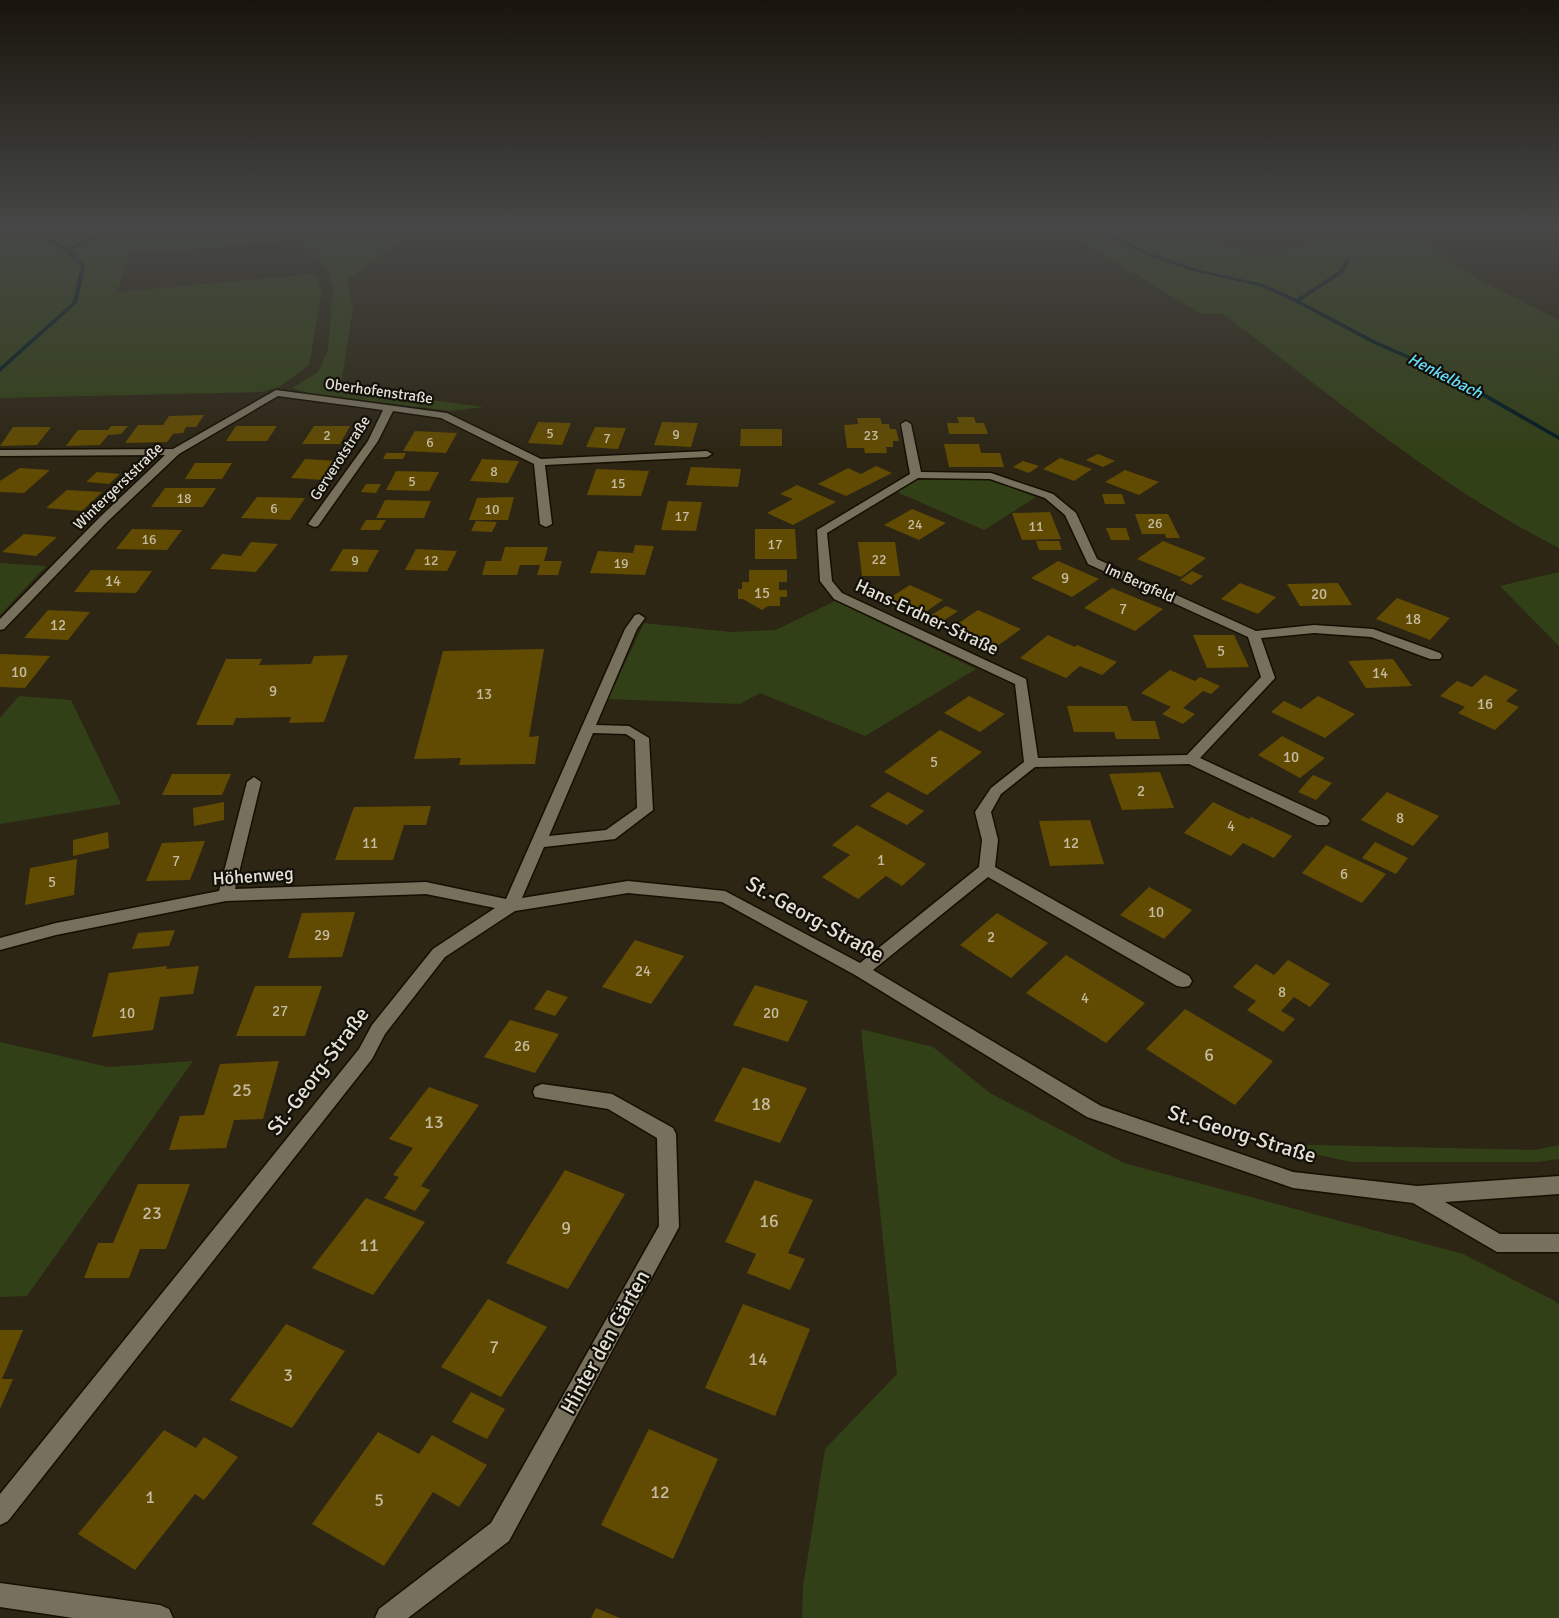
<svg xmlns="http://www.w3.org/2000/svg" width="1559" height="1618" font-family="Signika,sans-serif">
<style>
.green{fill:#324017}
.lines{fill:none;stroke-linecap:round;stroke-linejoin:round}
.stream{fill:#031c23;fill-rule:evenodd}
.building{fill:#614b02}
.minor-casing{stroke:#150f02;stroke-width:3}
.minor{fill:#77705d;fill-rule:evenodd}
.labels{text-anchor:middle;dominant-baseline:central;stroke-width:4.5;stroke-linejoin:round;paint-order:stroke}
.far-number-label{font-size:14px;fill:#c4bba1}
.far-street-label{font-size:15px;fill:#e5e0d6;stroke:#121008}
.number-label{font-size:15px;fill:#c4bba1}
.far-water-label{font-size:16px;font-style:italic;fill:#67dfff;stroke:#121008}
.street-label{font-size:18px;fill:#e5e0d6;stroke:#121008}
.near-number-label{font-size:18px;fill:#c4bba1}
.near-street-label{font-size:21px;fill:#e5e0d6;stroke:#121008}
</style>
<rect width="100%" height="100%" fill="#2d2615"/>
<g class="green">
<path d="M0 227H297L292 241 129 254 117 292 316 274 322 292 309 365 279 387 262 392 0 398Z"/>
<path d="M309 227H435L402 240 347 280 353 308 341 385 354 390 484 407 451 411 309 394 292 388 318 372 328 350 333 290 328 270 306 246V230Z"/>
<path d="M1092 227H1113L1126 232 1152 227H1177L1212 242 1264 254 1324 240 1408 229 1481 281 1559 320V548C1441 489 1329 393 1223 314H1201L1071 235 1133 247Z"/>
<path d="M919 479 990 480 1036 497 984 530 897 492Z"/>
<path d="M0 563 46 566 0 615Z"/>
<path d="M1559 572V646L1500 586Z"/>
<path d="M835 601 976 669 865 736 760 693 740 704 608 699 644 623 731 632 776 630Z"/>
<path d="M19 696 71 700 121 804 0 824V718Z"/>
<path d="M861 1029 933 1047 990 1093 1124 1163 1463 1254 1555 1301 1559 1305V1618H802L803 1587 825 1449 897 1374Z"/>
<path d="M0 1042 108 1067 193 1061 27 1296 0 1297Z"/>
<path d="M1265 1144 1535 1150 1559 1145V1159L1538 1162H1352Z"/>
</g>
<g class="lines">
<g class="stream">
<path d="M26 227H30L67 248 121 227H126L70 250 85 266 77 303 0 372V367L73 302 81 266 65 251Z"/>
<path d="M1094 227H1098L1145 251 1196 269 1263 284 1297 299 1340 270 1347 258H1351L1344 272 1300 301 1376 341 1451 374 1559 436V440L1447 376 1372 343 1295 302 1260 286 1193 271 1141 253Z"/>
</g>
</g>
<g class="building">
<path d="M204 415 196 427H186L183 433 173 434 167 442 125 443 138 425H163L169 416Z"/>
<path d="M957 417H974L976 423H984L988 434H949L947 423H959Z"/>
<path d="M857 418H880L882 424H889L890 429H896L899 441H893V447H886L887 453H865L864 448H847L844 425 858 424Z"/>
<path d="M538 422 571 423 562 445 528 443Z"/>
<path d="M662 422 698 423 691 447 654 445Z"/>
<path d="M111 426H128L121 434 108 435 100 445 66 446 78 430H108Z"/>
<path d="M236 426H277L267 441H226Z"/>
<path d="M314 426H350L340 444H302Z"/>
<path d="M13 427H51L37 445 0 446Z"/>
<path d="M595 427 626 428 618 449 586 447Z"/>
<path d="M741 429H782V446H740Z"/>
<path d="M415 431 457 433 446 453 403 451Z"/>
<path d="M944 444H979L981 453H1000L1004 467H949Z"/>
<path d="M386 453H406L403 459H383Z"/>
<path d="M1098 454 1115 461 1103 467 1086 460Z"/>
<path d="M1060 458 1092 469 1074 481 1043 469Z"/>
<path d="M305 459 338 461 324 480 291 478Z"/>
<path d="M482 459 519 461 508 483 470 481Z"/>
<path d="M1023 461 1039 466 1029 473 1013 467Z"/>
<path d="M195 463H232L222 479H185Z"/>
<path d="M876 466 892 473 846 496 818 484 848 468 861 474Z"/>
<path d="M691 467 741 469 738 487 686 485Z"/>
<path d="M20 468 50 470 24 493 0 492V481Z"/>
<path d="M596 469 649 471 641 496 587 495Z"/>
<path d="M1125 470 1159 482 1139 495 1105 482Z"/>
<path d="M396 471 439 472 429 491 386 490Z"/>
<path d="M97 472 120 474 109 484 86 482Z"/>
<path d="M366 484H381L376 493 361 492Z"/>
<path d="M797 485 836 502 793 525 767 513 793 499 780 494Z"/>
<path d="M165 488H216L203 507H151Z"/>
<path d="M67 490 102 492 82 511 46 508Z"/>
<path d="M1102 494H1122L1125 504H1105Z"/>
<path d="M257 497 305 498 290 520 241 518Z"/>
<path d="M514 497 508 520H469L477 498Z"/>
<path d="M385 500 431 501 424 518H376Z"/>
<path d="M668 501 702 502 696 531 661 530Z"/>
<path d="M912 509 946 523 919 540 884 525Z"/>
<path d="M1050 512 1061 539 1022 540 1012 513Z"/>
<path d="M1135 514H1168L1180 538H1166L1165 534H1142Z"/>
<path d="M366 520H386L380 530H360Z"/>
<path d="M476 521 497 522 492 532 471 531Z"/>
<path d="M1106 528H1126L1130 540H1111Z"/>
<path d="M132 529 182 530 167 550 116 549Z"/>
<path d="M755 529H795L797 559H755Z"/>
<path d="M24 534 57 537 36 556 2 552Z"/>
<path d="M1036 541H1059L1062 550H1039Z"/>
<path d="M1163 541 1206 558 1181 577 1137 559Z"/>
<path d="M251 542 278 544 256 572 210 569 222 554 241 556Z"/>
<path d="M858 542H895L900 576H862Z"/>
<path d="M635 545 654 546 645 575 590 573 598 551 633 553Z"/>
<path d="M505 547H548L544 561H562L558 575H537L540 565H520L517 575H482L486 561H501Z"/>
<path d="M343 549 379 550 367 572 330 571Z"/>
<path d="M416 549 457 551 447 571 405 570Z"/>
<path d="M1058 561 1099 579 1072 597 1031 578Z"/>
<path d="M91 570 152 571 136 593 74 592Z"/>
<path d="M749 570H787V582H779V590H787V597H780V606H768L762 610 743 599H738V589H742V582H749Z"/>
<path d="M1192 571 1203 576 1191 585 1180 580Z"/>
<path d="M1240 583 1276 597 1258 614 1221 599Z"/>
<path d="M1338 583 1352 605 1300 606 1287 584Z"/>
<path d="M910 585 943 600 921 615 888 599Z"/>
<path d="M1112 588 1163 609 1135 631 1084 608Z"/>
<path d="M1397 598 1450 618 1430 640 1376 619Z"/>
<path d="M946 606 958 611 940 623 928 617Z"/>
<path d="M48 610 90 612 68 640 24 638Z"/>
<path d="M978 610 1021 629 993 649 950 629Z"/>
<path d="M1048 635 1075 647 1077 645 1117 662 1102 675 1080 666 1066 678 1020 658Z"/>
<path d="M1193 635H1234L1249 667 1207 668Z"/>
<path d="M544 649 529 737 539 736 535 764 459 765 461 758 414 759 443 651Z"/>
<path d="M0 654 50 656 25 688 0 687Z"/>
<path d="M348 655 324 722 289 723 291 717 236 718 233 725H196L226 659H262L259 665 311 664 314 656Z"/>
<path d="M1393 659 1412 686 1366 688 1348 661Z"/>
<path d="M1170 670 1195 681 1200 677 1220 686 1211 694 1203 691 1183 708 1195 714 1183 724 1162 714 1171 707 1141 693Z"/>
<path d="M1485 675 1518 690 1506 701 1519 707 1495 730 1458 713 1465 707 1440 696 1457 681 1472 687Z"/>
<path d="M969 696 1005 714 980 732 944 713Z"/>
<path d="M1318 696 1355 714 1325 738 1271 712 1284 701 1301 709Z"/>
<path d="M1067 706H1127L1132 721H1155L1160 739H1116L1114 732H1074Z"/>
<path d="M940 730 982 752 927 795 884 772Z"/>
<path d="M1282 736 1325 758 1300 778 1258 755Z"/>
<path d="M1160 772 1174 808 1122 810 1109 774Z"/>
<path d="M172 774H231L222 795H162Z"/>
<path d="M1313 775 1332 783 1316 800 1298 792Z"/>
<path d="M888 792 924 811 907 825 870 806Z"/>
<path d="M1387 792 1439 816 1413 846 1361 820Z"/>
<path d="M224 802V820L194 826 193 808Z"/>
<path d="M1213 802 1249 819 1251 817 1292 836 1274 858 1243 843 1231 856 1184 833Z"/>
<path d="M431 806 426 825H404L393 860H335L354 807Z"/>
<path d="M1090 820 1104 864 1050 866 1039 821Z"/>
<path d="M857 825 926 864 902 886 886 876 858 899 822 877 850 855 832 845Z"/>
<path d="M108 832 109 848 73 856V840Z"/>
<path d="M205 841 190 880 146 881 162 843Z"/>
<path d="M1375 842 1408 858 1396 874 1362 858Z"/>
<path d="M1326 845 1386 874 1362 903 1302 873Z"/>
<path d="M77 859 74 895 25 905 30 868Z"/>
<path d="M1149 887 1192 910 1164 939 1120 915Z"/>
<path d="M355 912 342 957 288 958 302 913Z"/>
<path d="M997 913 1048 943 1011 978 960 945Z"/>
<path d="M175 930 169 946 132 949 138 933Z"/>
<path d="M635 940 684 956 651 1004 602 987Z"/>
<path d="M1066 955 1145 1003 1106 1043 1026 993Z"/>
<path d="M1288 960 1330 984 1310 1007 1294 997 1281 1011 1295 1019 1283 1032 1247 1010 1256 1001 1233 987 1256 964 1274 975Z"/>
<path d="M167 966 166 969 199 966 193 994 160 997 153 1030 92 1037 109 973Z"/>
<path d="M755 985 808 1001 788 1042 733 1025Z"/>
<path d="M255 986H322L305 1036H236Z"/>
<path d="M547 990 568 997 555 1016 534 1009Z"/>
<path d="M1185 1009 1273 1061 1235 1105 1146 1049Z"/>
<path d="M510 1020 559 1034 535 1073 484 1057Z"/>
<path d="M279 1061 263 1119 234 1120 226 1148 169 1150 180 1116 204 1115 220 1064Z"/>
<path d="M743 1067 807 1088 780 1143 714 1121Z"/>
<path d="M429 1087 479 1105 421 1186 430 1190 415 1211 384 1198 399 1177 393 1175 413 1148 389 1139Z"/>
<path d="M565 1170 625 1194 568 1289 506 1263Z"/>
<path d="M755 1180 813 1200 788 1253 805 1259 790 1290 747 1273 756 1254 725 1242Z"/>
<path d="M138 1184H190L166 1249H140L129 1278H84L98 1243H113Z"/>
<path d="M366 1198 425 1222 373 1295 312 1268Z"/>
<path d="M488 1299 547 1327 501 1397 441 1367Z"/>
<path d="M743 1304 810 1329 775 1416 705 1388Z"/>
<path d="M286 1324 345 1351 292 1428 230 1400Z"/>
<path d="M0 1330H23L2 1379H13L0 1409Z"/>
<path d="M471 1392 505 1409 487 1439 452 1422Z"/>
<path d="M649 1429 718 1459 673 1559 601 1525Z"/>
<path d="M164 1430 196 1448 204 1437 238 1457 204 1500 195 1494 135 1570 78 1534Z"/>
<path d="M378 1432 419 1454 432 1435 487 1465 459 1507 433 1492 384 1566 312 1524Z"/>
<path d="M596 1608 620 1618H591Z"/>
</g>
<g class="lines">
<g class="minor-casing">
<g id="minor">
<path d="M276 390 447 413 541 459 707 451 712 454 707 457 545 465 552 524 546 527 540 524 534 464 441 418 393 411 378 441 318 526 314 527 308 524 368 441 383 410 278 396 179 454 107 522 4 629 0 630V619L99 518 165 455 0 456V450L173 449Z"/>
<path d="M906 421 911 424 921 472 991 473 1053 494 1076 513 1097 559 1256 631 1314 625 1373 629 1440 653 1442 656 1440 659H1430L1371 637 1314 633 1261 638 1275 678 1200 758 1327 817 1330 821 1327 825H1317L1189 764 1035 767 1001 794 991 812 998 840 995 867 1189 976 1192 981 1189 986 1183 987 1177 986 988 877 873 970 1101 1106 1293 1172 1417 1186 1559 1176V1194L1445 1202 1500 1234H1559V1252H1497L1413 1203 1293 1188 1087 1117 855 975 722 902 628 893 515 911 445 957 385 1034 372 1059 8 1521 0 1525V1494L359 1049 372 1025 433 949 495 908 426 894 226 901 56 935 0 950V938L56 923 219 891 247 782 254 777 261 782 235 889 426 882 506 899 625 629 635 615 639 614 645 618 637 629 596 725 629 726 649 738 653 810 615 839 544 847 522 898 628 881 725 891 860 963 979 867 982 840 975 812 991 788 1024 762 1015 684 834 599 820 581 817 530 910 474 901 424ZM918 478 990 479 1045 498 1065 515 1088 564 1248 637 1261 677 1187 755 1038 758 1026 679 842 593 832 581 827 533ZM593 733 626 734 635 740 637 808 606 830 549 836Z"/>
<path d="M542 1084 612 1094 673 1128 676 1134 679 1227 509 1541 408 1618H375L379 1609 491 1523 659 1226 657 1138 608 1109 535 1097 533 1092 535 1087Z"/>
<path d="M0 1583 160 1605 169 1609 173 1618H73L0 1607Z"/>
</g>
</g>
<use href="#minor" class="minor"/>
</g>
<linearGradient id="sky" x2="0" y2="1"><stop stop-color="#19150c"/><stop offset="0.5" stop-color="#464746"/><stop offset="1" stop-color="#464746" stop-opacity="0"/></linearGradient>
<rect width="1559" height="453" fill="url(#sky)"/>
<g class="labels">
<g class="far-number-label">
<text x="550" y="433">5</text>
<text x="676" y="434">9</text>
<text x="327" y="435">2</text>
<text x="871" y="435">23</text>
<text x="607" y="438">7</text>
<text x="430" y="442">6</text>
<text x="494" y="471">8</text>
<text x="412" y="481">5</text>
<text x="618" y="483">15</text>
<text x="184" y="498">18</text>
<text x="274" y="508">6</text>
<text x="492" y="509">10</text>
<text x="682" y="516">17</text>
<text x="1155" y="523">26</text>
<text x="915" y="524">24</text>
<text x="1036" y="526">11</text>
<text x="149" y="539">16</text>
<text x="775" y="544">17</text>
<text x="879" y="559">22</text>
<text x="355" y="560">9</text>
<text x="431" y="560">12</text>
<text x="621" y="563">19</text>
</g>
<g class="far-street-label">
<text transform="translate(379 391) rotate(8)">Oberhofenstraße</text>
<text transform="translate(340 458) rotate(-57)">Gerverotstraße</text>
<text transform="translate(118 486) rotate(-44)">Wintergerststraße</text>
<text transform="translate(1140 583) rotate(24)">Im Bergfeld</text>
</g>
<g class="number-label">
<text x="1065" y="578">9</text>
<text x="113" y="581">14</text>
<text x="762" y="593">15</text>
<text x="1319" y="594">20</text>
<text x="1123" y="609">7</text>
<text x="1413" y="619">18</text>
<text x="58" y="625">12</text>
<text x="1221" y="651">5</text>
<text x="19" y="672">10</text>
<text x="1380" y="673">14</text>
<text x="273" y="691">9</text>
<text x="484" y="694">13</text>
<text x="1485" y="704">16</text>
<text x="1291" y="757">10</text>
<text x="934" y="762">5</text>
<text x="1141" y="791">2</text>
<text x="1400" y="818">8</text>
<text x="1231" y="826">4</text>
<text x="370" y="843">11</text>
<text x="1071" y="843">12</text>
<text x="881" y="860">1</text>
<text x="176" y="861">7</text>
<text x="1344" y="874">6</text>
<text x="52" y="882">5</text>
<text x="1156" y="912">10</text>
<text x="322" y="935">29</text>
<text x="991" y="937">2</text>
<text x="643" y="971">24</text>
<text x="1282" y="992">8</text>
<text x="1085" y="998">4</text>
<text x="280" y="1011">27</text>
<text x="127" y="1013">10</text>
<text x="771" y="1013">20</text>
<text x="522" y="1046">26</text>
</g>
<g class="far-water-label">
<text transform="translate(1445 376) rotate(27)">Henkelbach</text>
</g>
<g class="street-label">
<text transform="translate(927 617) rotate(25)">Hans-Erdner-Straße</text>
<text transform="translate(253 876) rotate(-4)">Höhenweg</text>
</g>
<g class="near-number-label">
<text x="1209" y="1055">6</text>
<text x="242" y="1090">25</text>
<text x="761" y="1104">18</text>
<text x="434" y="1122">13</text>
<text x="152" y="1213">23</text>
<text x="769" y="1221">16</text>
<text x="566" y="1228">9</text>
<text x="369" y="1245">11</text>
<text x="494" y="1347">7</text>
<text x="758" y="1359">14</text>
<text x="288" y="1375">3</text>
<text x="660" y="1492">12</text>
<text x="150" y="1497">1</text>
<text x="379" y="1500">5</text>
</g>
<g class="near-street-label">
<text transform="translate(815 919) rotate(29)">St.-Georg-Straße</text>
<text transform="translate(318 1071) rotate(-53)">St.-Georg-Straße</text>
<text transform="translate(1242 1134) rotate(17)">St.-Georg-Straße</text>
<text transform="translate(605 1342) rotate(-61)">Hinter den Gärten</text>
</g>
</g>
</svg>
